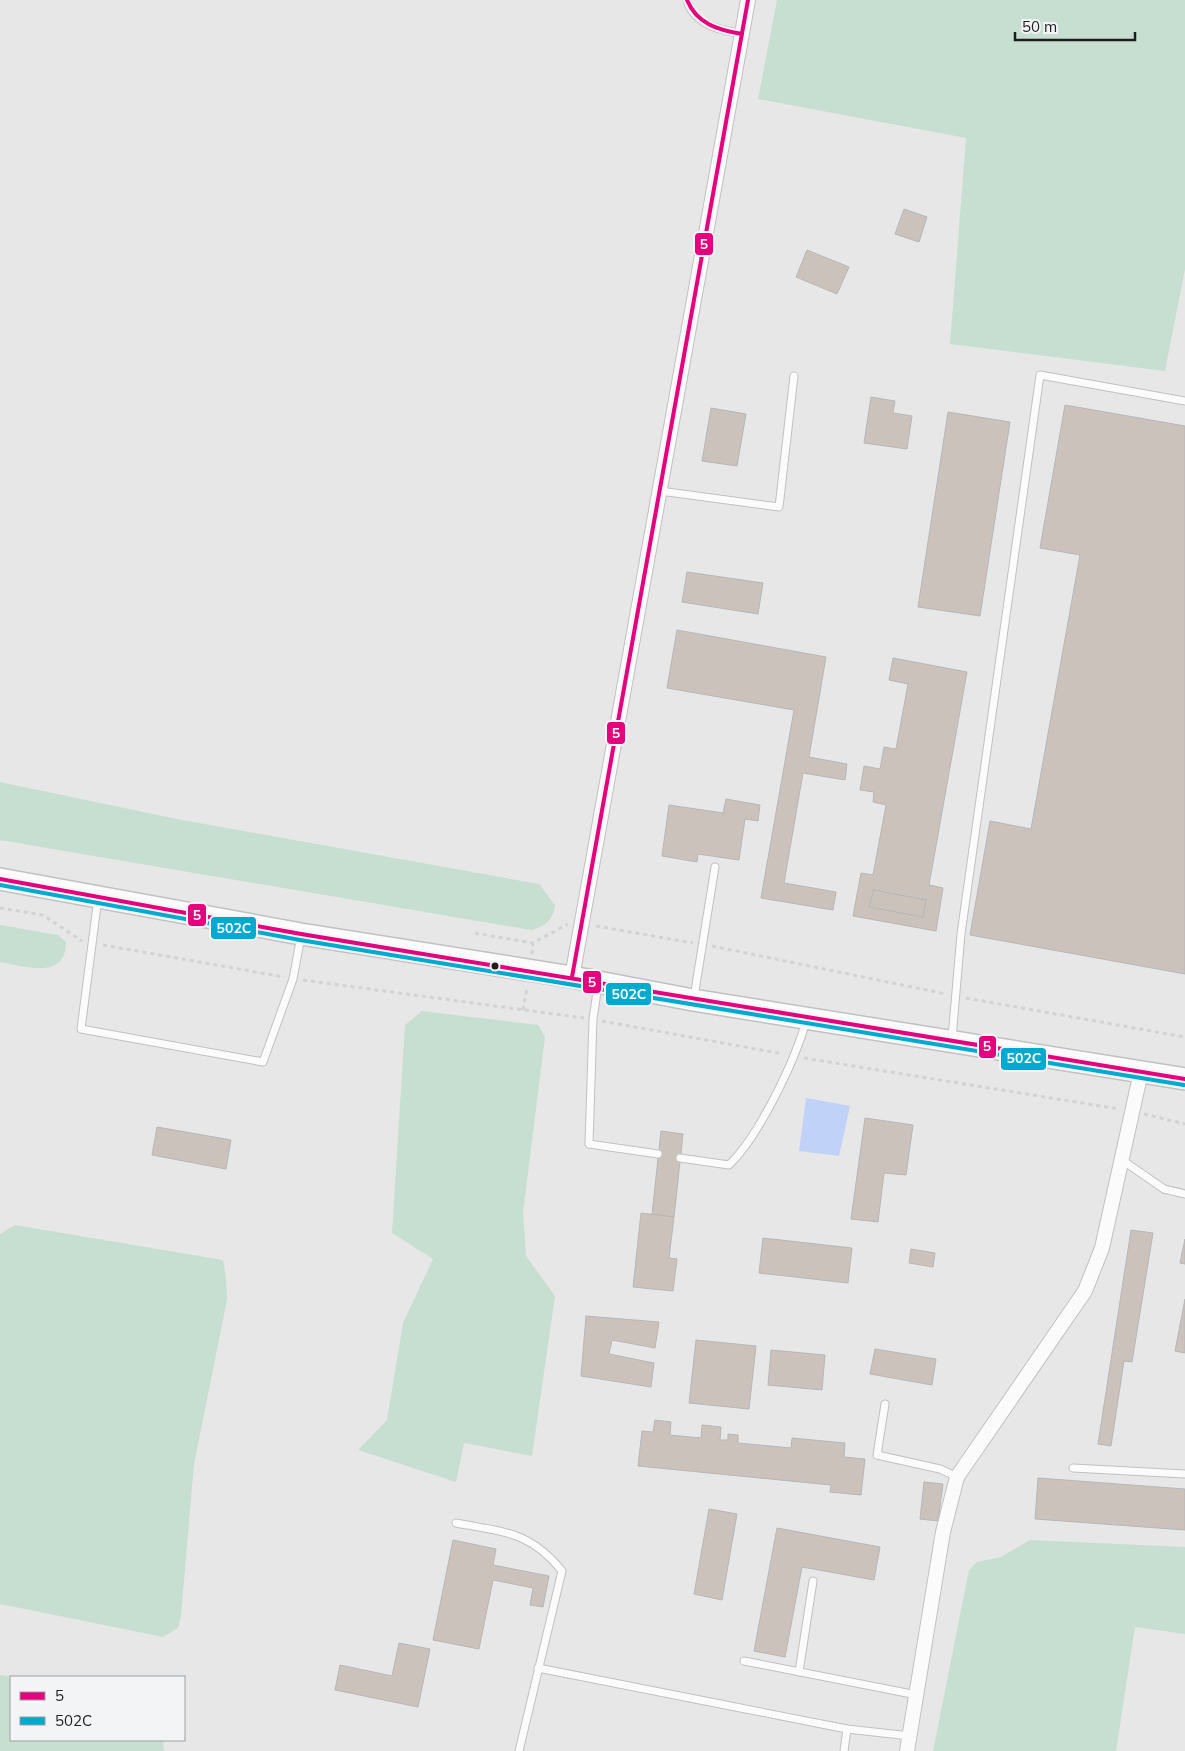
<svg xmlns="http://www.w3.org/2000/svg" width="1185" height="1751" font-family="Mulish,sans-serif">
<style>
.green{fill:#c7dfd1}
.water{fill:#c0d2f7}
.building{fill:#ccc2bc;stroke:#b7b7b7}
.lines{fill:none;stroke-linecap:round;stroke-linejoin:round}
.lane-casing{stroke:#c1c1c2;stroke-width:9}
.street-casing{stroke:#c1c1c2;stroke-width:16}
.primary-casing{stroke:#c1c1c2;stroke-width:24}
.path{stroke:#d3d3d4;stroke-width:3;stroke-dasharray:4 4;stroke-linecap:butt}
.lane{stroke:#fbfbfc;stroke-width:7}
.street{stroke:#fbfbfc;stroke-width:14}
.primary{stroke:#fbfbfc;stroke-width:21}
.bus-1-casing{stroke:#f3f4f6;stroke-width:8}
.bus-2-casing{stroke:#f3f4f6;stroke-width:8}
.bus-1{stroke:#e5007d;stroke-width:4}
.bus-2{stroke:#00a9ce;stroke-width:4}
.bus-dot{fill:#1e1e1f;stroke:#f3f4f6;stroke-width:2}
.line-badge{stroke:#f3f4f6;stroke-width:2}
.badge-label{font-size:14px;text-anchor:middle;font-weight:bold;fill:#fff}
</style>
<rect width="100%" height="100%" fill="#e7e7e8"/>
<g class="green">
<path d="M777 0H1185V269L1165 371 950 344 966 138 758 99Z"/>
<path d="M0 782 177 819 539 884 555 905C554 919 545 927 531 930L0 840Z"/>
<path d="M0 925 58 935 66 942C66 981 24 966 0 962Z"/>
<path d="M422 1011 538 1025 545 1037 523 1213 526 1256 555 1296 532 1456 464 1443 456 1482 358 1450 387 1420 403 1323 433 1259 392 1233 405 1025Z"/>
<path d="M15 1225 223 1260 226 1278 227 1300 194 1464 181 1616 178 1628 163 1637 0 1604V1234Z"/>
<path d="M1030 1540 1185 1547V1634L1135 1627 1116 1751H933L969 1570 977 1562 1001 1557Z"/>
<path d="M0 1675 14 1677H11V1740H163L164 1751H0Z"/>
</g>
<path class="water" d="M806 1098 850 1106 839 1156 799 1151Z"/>
<g class="building">
<path d="M904 209 927 217 919 242 895 234Z"/>
<path d="M807 250 849 267 837 294 796 277Z"/>
<path d="M871 397 895 401 893 413 912 416 907 449 864 443Z"/>
<path d="M1065 405 1185 426V974L970 935 990 821 1031 829 1080 555 1040 548Z"/>
<path d="M711 408 746 414 737 466 702 461Z"/>
<path d="M948 412 1010 422 980 616 918 607Z"/>
<path d="M687 572 763 583 758 614 682 602Z"/>
<path d="M677 630 826 657 809 757 847 764 845 780 803 773 784 883 836 892 833 910 761 898 794 710 667 688Z"/>
<path d="M893 658 967 672 929 885 943 888 936 931 853 916 861 873 873 875 886 805 873 802 874 792 860 790 864 766 880 769 884 747 896 749 908 684 889 680Z"/>
<path d="M726 799 760 805 758 821 745 819 739 860 698 854 697 862 662 856 669 805 723 813Z"/>
<path d="M874 890 926 900 923 917 869 907Z"/>
<path d="M865 1118 913 1125 906 1175 884 1173 878 1222 851 1219Z"/>
<path d="M157 1127 231 1140 226 1169 152 1155Z"/>
<path d="M661 1131 683 1134 674 1217 652 1214Z"/>
<path d="M641 1213 674 1217 669 1258 677 1259 673 1291 633 1287Z"/>
<path d="M1131 1230 1153 1233 1132 1362 1124 1361 1111 1446 1098 1444Z"/>
<path d="M763 1238 852 1248 848 1283 759 1273Z"/>
<path d="M1185 1239V1264L1180 1263Z"/>
<path d="M911 1249 935 1253 933 1267 909 1263Z"/>
<path d="M1185 1299V1353L1175 1351Z"/>
<path d="M586 1316 659 1322 655 1348 612 1340 609 1354 654 1363 651 1387 581 1376Z"/>
<path d="M696 1340 756 1346 749 1409 689 1403Z"/>
<path d="M875 1349 936 1359 932 1385 870 1374Z"/>
<path d="M771 1350 825 1355 822 1390 768 1385Z"/>
<path d="M655 1420 671 1422 670 1435 701 1438 702 1425 721 1427 720 1440H728V1434L738 1435V1443L791 1448 792 1438 845 1443 844 1457 865 1459 861 1495 830 1492 831 1485 638 1466 642 1431 653 1432Z"/>
<path d="M1038 1478 1185 1489V1530L1035 1519Z"/>
<path d="M924 1482 943 1484 938 1521 920 1519Z"/>
<path d="M709 1509 737 1514 722 1600 694 1594Z"/>
<path d="M777 1528 880 1547 874 1580 802 1567 785 1657 754 1651Z"/>
<path d="M453 1540 496 1549 493 1565 549 1576 543 1607 530 1605 533 1588 493 1580 479 1649 433 1640Z"/>
<path d="M399 1643 430 1649 418 1707 335 1690 340 1665 392 1676Z"/>
</g>
<g class="lines">
<g class="lane-casing">
<g id="lane">
<path d="M687 0C694 25 720 30 742 34"/>
<path d="M660 491 779 507 794 376"/>
<path d="M98 898 81 1029 263 1062 293 979 301 936"/>
<path d="M598 985 593 1019 589 1144 658 1154"/>
<path d="M694 997 715 867"/>
<path d="M952 1038 961 934 1040 375 1185 401"/>
<path d="M680 1158 729 1165C759 1136 795 1061 806 1021"/>
<path d="M1122 1160 1164 1189 1185 1194"/>
<path d="M885 1404 877 1455 940 1469 957 1477"/>
<path d="M1073 1468 1185 1474"/>
<path d="M456 1523C503 1532 530 1531 562 1571L519 1751"/>
<path d="M744 1661 917 1695"/>
<path d="M538 1668 847 1729 910 1736"/>
<path d="M799 1672 813 1581"/>
<path d="M844 1751 847 1729"/>
</g>
</g>
<g class="street-casing">
<g id="street">
<path d="M572 977 748 0"/>
<path d="M907 1751 943 1532 957 1477 1085 1291 1102 1248 1141 1072"/>
</g>
</g>
<g class="primary-casing">
<path id="primary" d="M0 879 301 934 572 977 693 1000 1185 1079"/>
</g>
<g class="path">
<path d="M0 908 43 915 82 941"/>
<path d="M596 926 693 943"/>
<path d="M475 933 533 943"/>
<path d="M103 945 284 977"/>
<path d="M712 946 946 994"/>
<path d="M532 954 533 943 568 924"/>
<path d="M303 980 584 1018"/>
<path d="M966 998 1185 1037"/>
<path d="M523 1010 527 988"/>
<path d="M602 1021 783 1054"/>
<path d="M804 1058 1119 1109"/>
<path d="M1144 1114 1185 1124"/>
</g>
<use href="#lane" class="lane"/>
<use href="#street" class="street"/>
<use href="#primary" class="primary"/>
<g class="bus-1-casing">
<g id="bus-1">
<path d="M687 0C697 24 718 30 742 34"/>
<path d="M0 879 301 934 1185 1079"/>
<path d="M572 977 748 0"/>
</g>
</g>
<g class="bus-2-casing">
<path id="bus-2" d="M0 885 300 940 1184 1085"/>
</g>
<use href="#bus-1" class="bus-1"/>
<use href="#bus-2" class="bus-2"/>
</g>
<circle class="bus-dot" cx="495" cy="966" r="4.5"/>
<g class="line-badge">
<rect x="694" y="232" width="20" height="24" rx="5" fill="#e5007d"/>
<rect x="606" y="721" width="20" height="24" rx="5" fill="#e5007d"/>
<rect x="187" y="903" width="20" height="24" rx="5" fill="#e5007d"/>
<rect x="210" y="916" width="47" height="24" rx="5" fill="#00a9ce"/>
<rect x="582" y="970" width="20" height="24" rx="5" fill="#e5007d"/>
<rect x="605" y="982" width="47" height="24" rx="5" fill="#00a9ce"/>
<rect x="978" y="1035" width="19" height="24" rx="5" fill="#e5007d"/>
<rect x="1000" y="1047" width="47" height="24" rx="5" fill="#00a9ce"/>
</g>
<g class="badge-label">
<text x="704" y="249">5</text>
<text x="616" y="738">5</text>
<text x="197" y="920">5</text>
<text x="234" y="933">502С</text>
<text x="592" y="987">5</text>
<text x="629" y="999">502С</text>
<text x="987" y="1051">5</text>
<text x="1024" y="1063">502С</text>
</g>
<rect x="10" y="1676" width="175" height="65" fill="#f3f4f6" stroke="#9e9ea0"/>
<rect x="20" y="1692" width="25" height="8" fill="#e5007d" stroke="#9e9ea0"/>
<text x="55" y="1701" font-size="15" fill="#1e1e1f">5</text>
<rect x="20" y="1717" width="25" height="8" fill="#00a9ce" stroke="#9e9ea0"/>
<text x="55" y="1726" font-size="15" fill="#1e1e1f">502С</text>
<path d="M1015 32v8h120v-8" fill="none" stroke="#1e1e1f" stroke-width="2.5"/>
<text x="1022" y="32" font-size="15" fill="#1e1e1f" stroke="#f3f4f6" stroke-width="4" paint-order="stroke">50 m</text>
</svg>
